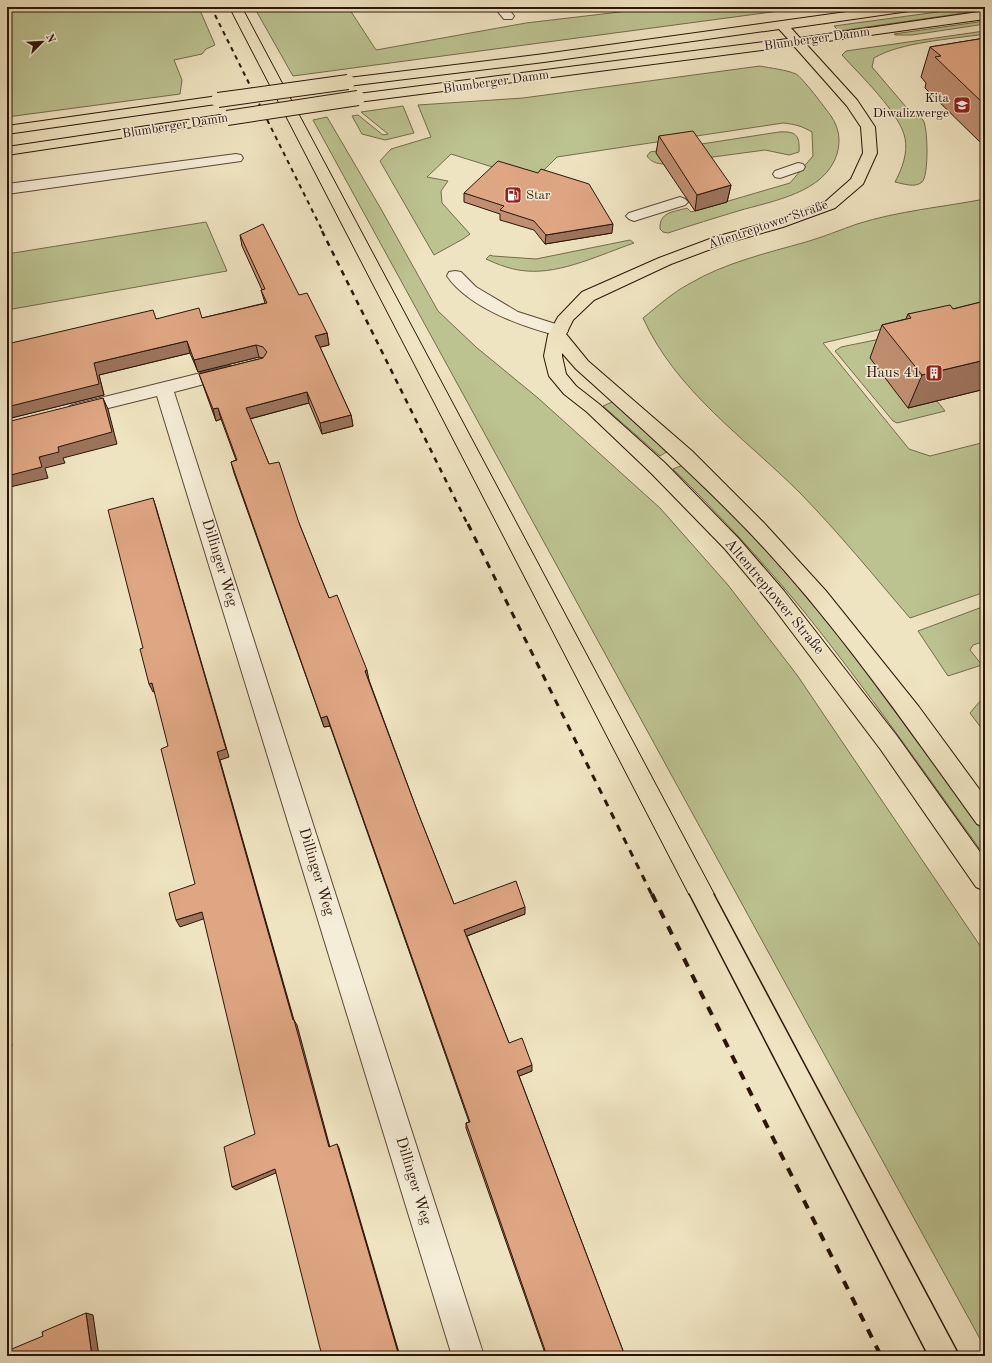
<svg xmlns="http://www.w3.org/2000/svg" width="992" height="1363" font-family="'Old Standard TT',serif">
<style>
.green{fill:#bcc391;stroke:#746c4c}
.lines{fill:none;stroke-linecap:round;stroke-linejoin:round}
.minor-casing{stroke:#5c4836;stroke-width:2}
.major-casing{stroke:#2b1407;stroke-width:2}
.minor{fill:#f5edd7;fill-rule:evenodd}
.major{fill:#efe4c1;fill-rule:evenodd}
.tram-far1{stroke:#2b1407;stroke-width:1}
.tram{stroke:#2b1407;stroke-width:1.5}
.rail-far3{stroke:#2b1407;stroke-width:2;stroke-dasharray:4.5 4.5;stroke-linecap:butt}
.rail-far2{stroke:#2b1407;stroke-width:2.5;stroke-dasharray:5.5 5.5;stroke-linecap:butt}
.rail-far1{stroke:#2b1407;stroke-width:3;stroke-dasharray:7 7;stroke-linecap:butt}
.rail{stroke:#2b1407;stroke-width:4;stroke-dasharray:9 9;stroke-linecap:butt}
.major-bridge-casing{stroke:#2b1407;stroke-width:16;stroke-linecap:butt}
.major-bridge{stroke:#efe4c1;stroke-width:14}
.wall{fill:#c08f71;stroke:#2b1407}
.shaded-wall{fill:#9c745c;stroke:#2b1407}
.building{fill:#dfa683;stroke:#2b1407}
.labels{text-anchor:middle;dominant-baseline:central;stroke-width:3;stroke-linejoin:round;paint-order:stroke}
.far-street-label{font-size:13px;fill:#2b1407;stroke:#f5edd7}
.far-poi-label{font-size:13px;fill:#2b1407;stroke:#f5edd7;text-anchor:end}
.poi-label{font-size:15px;fill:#2b1407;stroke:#f5edd7;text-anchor:end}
.street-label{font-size:15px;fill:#2b1407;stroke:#f5edd7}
</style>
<rect width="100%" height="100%" fill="#efe4c1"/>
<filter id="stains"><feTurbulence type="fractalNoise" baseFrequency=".005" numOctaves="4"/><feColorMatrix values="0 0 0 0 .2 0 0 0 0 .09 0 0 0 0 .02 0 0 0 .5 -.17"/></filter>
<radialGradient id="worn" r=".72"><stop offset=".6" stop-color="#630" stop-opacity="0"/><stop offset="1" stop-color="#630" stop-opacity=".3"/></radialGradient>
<g class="green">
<path d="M7 7H197L199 8 215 45 206 49 202 54 174 60 182 80 180 94 7 117Z"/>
<path d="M254 7H348L376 50 526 23 662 7H809L293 76Z"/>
<path d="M974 7H985V10L839 31 834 26Z"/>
<path d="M985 21V24L912 35H895L894 34Z"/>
<path d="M984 31 985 34C953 39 900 42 874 58L872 67 912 114C916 116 921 117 923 120 928 126 929 176 922 182 915 188 904 184 895 182 902 169 908 153 905 138 900 113 860 75 842 55L846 51Z"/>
<path d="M760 66C770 68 787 70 796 74 802 77 826 109 831 116 839 128 841 140 837 154 825 193 772 201 738 211 715 218 692 225 668 233L663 232 660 229C659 212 673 212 687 208L691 212 790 183 813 156 812 132C802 126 794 124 783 123L557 157 534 180 451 154 427 177 448 181 441 191 442 203 470 234 463 239 434 255 380 161 391 149 431 137 418 105 523 98Z"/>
<path d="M403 106 414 133 385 140 362 134 352 116 358 115 383 135 388 134 361 112Z"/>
<path d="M327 117 381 209 438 311 476 347 538 398 660 508 728 585 797 675 985 953V1348L313 120Z"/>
<path d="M779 132C796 131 800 135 799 152L789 155 765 150 698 159 657 153 664 164C657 164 651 162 647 156L650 152Z"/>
<path d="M985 199V305L823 343 909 449 930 456 985 442V592L910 618C874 576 839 533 800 493 745 438 676 391 643 318 658 306 672 293 689 284 724 263 767 253 806 242 823 237 840 230 857 224 898 211 943 207 985 199Z"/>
<path d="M206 222 227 271 7 310V254Z"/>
<path d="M630 240 634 243C602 254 561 274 527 271 512 270 499 265 486 259L490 255 493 256 536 259Z"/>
<path d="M885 338 871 358 908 407 937 401 945 411 897 423 893 421 835 351 841 347Z"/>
<path d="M612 402 668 451 660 456 603 406Z"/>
<path d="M683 465C720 502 757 539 791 579 861 660 923 748 985 835V853L979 848C922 769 867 690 806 614 764 563 720 515 673 469Z"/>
<path d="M985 606V641L973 645 970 650 982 665 948 676 918 631Z"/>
<path d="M985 699V733L970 713 981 700Z"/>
</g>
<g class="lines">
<g class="minor-casing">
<g id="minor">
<path d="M494 7H507L514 16 512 19H504Z"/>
<path d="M236 154 241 155 243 158 241 161 7 194V184Z"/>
<path d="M798 163 803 164 805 167 803 170 780 178 775 177 773 174 775 171Z"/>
<path d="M680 197 685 199 688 202 685 205 634 221 629 219 626 216 629 213Z"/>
<path d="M455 271 461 272 476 287 518 312 565 327 568 331 565 335 559 336C523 327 469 308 447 276L449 272Z"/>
<path d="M229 366 235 368 238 372 235 376 174 392 484 1356H452L157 396 76 416 70 414 67 410 70 406 76 404Z"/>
</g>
</g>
<g class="major-casing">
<g id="major">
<path d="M882 7H915L913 10 909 11 791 28 800 38 985 11V19L806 44 857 100 875 127 877 153 863 184 835 208 783 227 727 243 671 264 594 300 573 320 566 334 588 361 692 451 764 523 826 591 919 707 985 797V827L977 824C905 724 834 621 749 532 694 475 635 422 576 369L562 353V356L566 374 576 386 599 404 665 463 739 539 784 591 897 736 985 859V891L976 887 881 750 770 603 725 549 651 473 587 412 564 394 549 376 544 356 548 335 558 317 582 292 659 258 715 237 773 221 825 202 851 179 863 153 861 127 847 106 794 46 358 102 353 101 351 98 353 95 358 94 788 39 779 29 544 62 348 86 343 85 341 82 343 79 348 78 544 54Z"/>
<path d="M218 96 223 97 225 100 223 103 7 134V126Z"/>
<path d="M227 114 232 115 234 118 232 121 7 155V147Z"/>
</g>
</g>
<use href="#minor" class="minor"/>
<use href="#major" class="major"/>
<g class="tram-far1">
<path d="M229 7 689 895"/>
<path d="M242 7 715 895"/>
</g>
<g class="tram">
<path d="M689 894 928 1356"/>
<path d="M714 894 960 1356"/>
</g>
<path class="rail-far3" d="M211 7 323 232"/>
<path class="rail-far2" d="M322 231 468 525"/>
<path class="rail-far1" d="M468 524 652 895"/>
<path class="rail" d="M652 894 881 1356"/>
<g class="major-bridge-casing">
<g id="major-bridge">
<path d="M218 100 348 82"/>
<path d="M227 118 358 98"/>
</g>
</g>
<use href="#major-bridge" class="major-bridge"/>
</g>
<g class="wall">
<path d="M985 38V146H984L925 88 926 83 921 77 930 47Z"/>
<path d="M659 136 731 185 727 202 695 211 656 153Z"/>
<path d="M464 193 612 233 545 244 534 230 500 220V214L464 202Z"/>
<path d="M240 235 299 295 327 333 329 345 320 347 351 415 353 426 322 434 309 403 250 419 269 464 299 523 329 598 369 680 418 813 454 904 525 914 467 936 509 1043 532 1071 519 1076 625 1356H546L466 1128V1123L469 1122 330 726 324 727 234 473 231 462 236 460 221 419 216 421 203 385 199 374 263 358 259 357 198 372 190 353 99 375 104 395 7 419 156 319 202 318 265 303 261 290H262L242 246Z"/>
<path d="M985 301V389L908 408 870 358 882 325 906 319 908 314 953 309Z"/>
</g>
<g class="shaded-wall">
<path d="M731 185 727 202 695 211 697 195Z"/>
<path d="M613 224 612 233 545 244 546 235Z"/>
<path d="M327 333 329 345 317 348 315 336Z"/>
<path d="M187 341 190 353 99 375 104 395 7 419V407L94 363Z"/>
<path d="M256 345 259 357 198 372 194 360Z"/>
<path d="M985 360V389L908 408 922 375Z"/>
<path d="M307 392 309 403 249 419 246 408Z"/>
<path d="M103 398 108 409 117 444 63 458 65 463 45 468 48 478 10 487 7 482V476L58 447Z"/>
<path d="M218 408 221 419 216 421 213 409Z"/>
<path d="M351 415 353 426 322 434 320 423Z"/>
<path d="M153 498 156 507 229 757 220 760 294 1020 297 1025 331 1151 329 1147 217 752Z"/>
<path d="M367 670 369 680 367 681 365 671Z"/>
<path d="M152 683 156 691 153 692 149 684Z"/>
<path d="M327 716 330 726 324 727 321 718Z"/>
<path d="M525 907V914L464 937V930Z"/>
<path d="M202 912 206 918 180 927 176 920Z"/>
<path d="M7 1011 12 1046 7 1048Z"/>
<path d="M532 1065V1071L517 1077V1071Z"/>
<path d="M337 1144 339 1148 400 1356H399Z"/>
<path d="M275 1169 278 1172 236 1190 232 1187Z"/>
<path d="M86 1313 93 1315 99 1356H92Z"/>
</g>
<g class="building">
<path d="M985 38V105L935 57 941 56 930 47Z"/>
<path d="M693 131 731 185 697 195 659 136Z"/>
<path d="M498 161 538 173 541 169 589 184 613 224 546 235 534 221 500 210 504 206 464 193Z"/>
<path d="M263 224 299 295 307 293 327 333 315 336 351 415 320 423 307 392 246 408 269 464 279 462 299 523 329 598 337 595 367 670 365 671 418 813 454 904 516 881 525 907 464 930 509 1043 522 1038 532 1065 517 1071 625 1356H547L466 1123 470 1122 327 716 321 718 231 462 237 460 218 408 213 409 199 374 263 358 267 352 263 347 256 345 194 360 187 341 94 363 99 384 7 407V344L153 310 156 319 199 308 202 318 267 303 261 290 265 289 240 235Z"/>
<path d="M985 301V360L922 375 882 325 911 318 908 314 950 305 953 309Z"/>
<path d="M103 398 112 432 58 447 59 452 39 457 42 467 7 476V422Z"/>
<path d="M153 498 226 749 217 752 293 1020H294L329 1147 337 1144 399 1356H322L275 1169 232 1187 224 1147 255 1134 202 912 176 920 169 893 195 884 161 749 168 746 152 683 149 684 140 649 143 648 108 510Z"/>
<path d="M86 1313 92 1356H7V1351L43 1336 42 1332Z"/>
</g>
<defs>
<g id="school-square" transform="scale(0.9)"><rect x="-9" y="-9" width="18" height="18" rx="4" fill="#8f2418" stroke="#f5edd7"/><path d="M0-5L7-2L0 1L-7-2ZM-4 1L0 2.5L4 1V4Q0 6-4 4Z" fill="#fff"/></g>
<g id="fuel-square" transform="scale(0.9)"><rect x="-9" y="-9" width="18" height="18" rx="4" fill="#8f2418" stroke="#f5edd7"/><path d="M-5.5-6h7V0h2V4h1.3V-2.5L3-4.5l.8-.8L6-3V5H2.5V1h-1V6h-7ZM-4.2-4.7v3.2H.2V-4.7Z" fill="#fff"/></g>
<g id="building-square" transform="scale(0.9)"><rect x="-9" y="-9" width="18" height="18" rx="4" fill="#8f2418" stroke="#f5edd7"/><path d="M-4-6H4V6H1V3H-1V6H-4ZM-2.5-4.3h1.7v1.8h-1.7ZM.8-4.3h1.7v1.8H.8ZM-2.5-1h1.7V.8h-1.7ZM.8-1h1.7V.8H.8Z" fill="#fff"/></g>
</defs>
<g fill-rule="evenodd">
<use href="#school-square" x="962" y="105"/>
<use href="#fuel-square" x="513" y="195"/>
<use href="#building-square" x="934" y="373"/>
</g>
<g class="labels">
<g class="far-street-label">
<text transform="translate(817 39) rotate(-8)">Blumberger Damm</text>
<text transform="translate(496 82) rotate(-8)">Blumberger Damm</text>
<text transform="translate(175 126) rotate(-9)">Blumberger Damm</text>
<text transform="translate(768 225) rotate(-19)">Altentreptower Straße</text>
</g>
<g class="far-poi-label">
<text x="949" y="98">Kita<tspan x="949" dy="15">Diwalizwerge</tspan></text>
<text x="526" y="195" text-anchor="start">Star</text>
</g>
<g class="poi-label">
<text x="921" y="373">Haus 41</text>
</g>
<g class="street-label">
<text transform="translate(219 563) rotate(73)">Dillinger Weg</text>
<text transform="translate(774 597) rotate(50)">Altentreptower Straße</text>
<text transform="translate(316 872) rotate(73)">Dillinger Weg</text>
<text transform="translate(413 1181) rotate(73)">Dillinger Weg</text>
</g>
</g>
<rect width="992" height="1363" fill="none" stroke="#efe4c1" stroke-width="24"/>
<rect x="8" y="8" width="976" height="1347" fill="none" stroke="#2b1407" stroke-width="2"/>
<rect x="12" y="12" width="968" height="1339" fill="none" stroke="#2b1407"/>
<g transform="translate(42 42) rotate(66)" stroke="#f5edd7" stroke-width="3" paint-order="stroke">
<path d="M0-3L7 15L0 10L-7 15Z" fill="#2b1407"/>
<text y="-6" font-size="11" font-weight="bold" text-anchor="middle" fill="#2b1407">N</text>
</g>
<rect width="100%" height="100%" filter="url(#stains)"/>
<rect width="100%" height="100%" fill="url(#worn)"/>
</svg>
